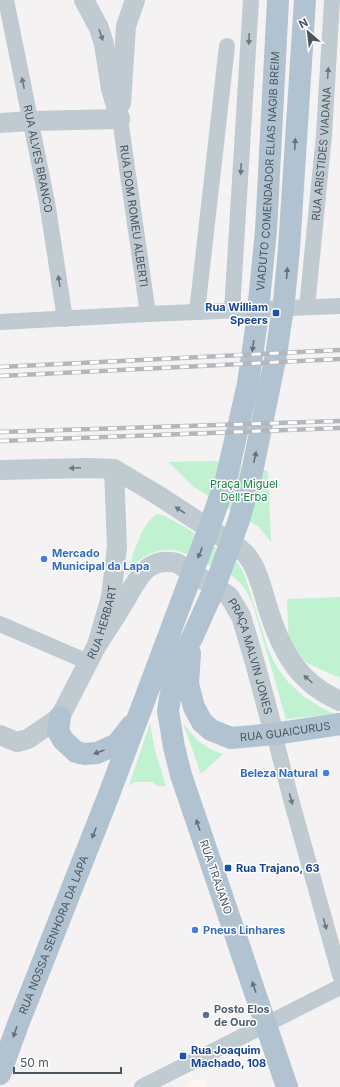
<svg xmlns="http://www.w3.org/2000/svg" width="340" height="1087" font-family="Inter,sans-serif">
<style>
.commercial{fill:#fdf7ec}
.green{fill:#c0f1d1}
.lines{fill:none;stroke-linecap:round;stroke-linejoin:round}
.minor{stroke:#bfcad1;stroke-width:16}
.tertiary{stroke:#bfcad1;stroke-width:20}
.primary{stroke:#b1c2d0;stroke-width:22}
.rail-casing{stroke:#b3b7bc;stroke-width:4.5}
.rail{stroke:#fff;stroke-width:3;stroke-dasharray:9;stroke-linecap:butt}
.oneway{fill:#6c7982}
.oneway2{fill:#63717c}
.transit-dot{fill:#1a4fb4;stroke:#fff;stroke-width:1.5}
.shop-dot{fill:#3f7fe0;stroke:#fff;stroke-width:1.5}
.service-dot{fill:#5c6f8a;stroke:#fff;stroke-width:1.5}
.labels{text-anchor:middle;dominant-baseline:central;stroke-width:3;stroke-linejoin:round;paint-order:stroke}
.street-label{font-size:11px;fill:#495660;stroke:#fff}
.transit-label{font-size:11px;font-weight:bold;fill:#164399;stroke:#fff;text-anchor:start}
.park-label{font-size:11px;fill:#158547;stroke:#fff}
.shop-label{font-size:11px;font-weight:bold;fill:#366cbe;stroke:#fff;text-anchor:start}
.service-label{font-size:11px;font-weight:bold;fill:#4e5e75;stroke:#fff;text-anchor:start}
</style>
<rect width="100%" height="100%" fill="#f4f2f2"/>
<path class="commercial" d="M203 1077 206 1087H183Z"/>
<g class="green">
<path d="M213 461 268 471 271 542 259 527 194 487 168 462Z"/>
<path d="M157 514 163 515 188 529 238 563 245 576 268 649 278 669 288 682 303 696 317 705 334 714 286 719 253 605C249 595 244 586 236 579 230 573 217 569 209 565 200 561 191 555 181 552 158 545 134 558 125 579 131 562 141 522 157 514Z"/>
<path d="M340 597V678L305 662 289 646 287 599Z"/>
<path d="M150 723 155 751 166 786H157L152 782H134L129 786Z"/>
<path d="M183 723C195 738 203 748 223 754L201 774Z"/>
</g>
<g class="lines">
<g class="minor">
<path id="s1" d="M6 0 47 202 65 319"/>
<path id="s2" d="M120 119 148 314"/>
<path id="s3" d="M307 307 324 135 332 0"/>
<path d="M232 311 251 0"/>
<path d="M197 312 227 46"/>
<path d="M0 322 148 314 340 306"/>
<path d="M0 624 88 662"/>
<path d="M274 734 292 803 340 975"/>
<path d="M142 1087 340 987"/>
</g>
<g class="tertiary">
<path d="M84 0 99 28 104 44 111 89 120 119"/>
<path d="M121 103 126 26 135 0"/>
<path d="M0 123 31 121 120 119"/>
<path d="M0 470 88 468 114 469 156 494 236 546C240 549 245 553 248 557 258 570 262 589 267 605 280 648 296 682 340 701"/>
<path id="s4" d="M97 645C106 631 115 618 123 604 137 582 144 556 177 563L229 596 241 616 255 663 274 734"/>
<path id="s5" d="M0 735 17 742 28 739 60 717 97 645 111 597 117 547 114 469"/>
</g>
<g class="primary">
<path id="s6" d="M190 653 188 684 194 707 202 722 211 730 231 738 274 734 340 724"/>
<path d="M60 717 58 731 63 740 76 752 85 754 97 753 117 744 131 726"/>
<path id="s7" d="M0 1074 17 1027 108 797 205 539 226 480 248 384 257 321 266 231 278 0"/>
<path d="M287 1087 181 775 174 747 168 711 173 680 178 661 192 638 214 589 239 520 251 477 276 355 284 301 289 249 305 0"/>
</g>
<g class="rail-casing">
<g id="rail">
<path d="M0 367 340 350"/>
<path d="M0 376 340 359"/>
<path d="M0 432 340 421"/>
<path d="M0 441 340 428"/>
</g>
</g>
<use href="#rail" class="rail"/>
</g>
<defs><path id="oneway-solid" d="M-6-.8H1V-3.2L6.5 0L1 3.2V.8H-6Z"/></defs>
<g class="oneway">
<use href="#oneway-solid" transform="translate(101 35) rotate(71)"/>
<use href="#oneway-solid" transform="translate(249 39) rotate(93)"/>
<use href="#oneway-solid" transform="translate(328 73) rotate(-86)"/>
<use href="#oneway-solid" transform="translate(23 83) rotate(-102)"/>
<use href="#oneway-solid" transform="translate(241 169) rotate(93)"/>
<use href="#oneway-solid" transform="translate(59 281) rotate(-99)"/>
<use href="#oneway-solid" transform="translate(75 468) rotate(178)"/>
<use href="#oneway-solid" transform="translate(180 510) rotate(-147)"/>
<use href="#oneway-solid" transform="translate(308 679) rotate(-138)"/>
<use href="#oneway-solid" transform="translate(291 799) rotate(75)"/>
<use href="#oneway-solid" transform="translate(325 924) rotate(75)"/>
</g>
<g class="oneway2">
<use href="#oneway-solid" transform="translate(295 144) rotate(-87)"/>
<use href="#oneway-solid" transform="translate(287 273) rotate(-85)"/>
<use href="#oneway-solid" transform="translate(253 346) rotate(98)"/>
<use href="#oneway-solid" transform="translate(255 457) rotate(-78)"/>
<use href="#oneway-solid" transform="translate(200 553) rotate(111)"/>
<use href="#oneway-solid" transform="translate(99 752) rotate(160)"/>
<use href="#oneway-solid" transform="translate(198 825) rotate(-109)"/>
<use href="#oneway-solid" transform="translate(94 833) rotate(112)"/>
<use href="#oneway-solid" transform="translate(254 987) rotate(-109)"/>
<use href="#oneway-solid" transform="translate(15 1032) rotate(109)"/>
</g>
<g class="transit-dot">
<rect x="272" y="309" width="8" height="8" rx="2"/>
<rect x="224" y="864" width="8" height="8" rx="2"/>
<rect x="179" y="1052" width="8" height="8" rx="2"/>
</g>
<g class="shop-dot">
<circle cx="44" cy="559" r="4"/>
<circle cx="326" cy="773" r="4"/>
<circle cx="195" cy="930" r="4"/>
</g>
<circle class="service-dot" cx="206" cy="1015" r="4"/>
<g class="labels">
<g class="street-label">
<text stroke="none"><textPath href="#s3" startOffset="154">RUA ARISTIDES VIADANA</textPath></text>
<text stroke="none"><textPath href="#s1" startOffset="162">RUA ALVES BRANCO</textPath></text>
<text stroke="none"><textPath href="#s7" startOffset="948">VIADUTO COMENDADOR ELIAS NAGIB BREIM</textPath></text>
<text stroke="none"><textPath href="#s2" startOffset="98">RUA DOM ROMEU ALBERTI</textPath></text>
<text stroke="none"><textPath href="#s5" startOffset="173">RUA HERBART</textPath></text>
<text stroke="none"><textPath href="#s4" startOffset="249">PRAÇA MALVIN JONES</textPath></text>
<text stroke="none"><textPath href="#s6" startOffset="160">RUA GUAICURUS</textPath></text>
<text transform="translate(216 877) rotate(71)">RUA TRAJANO</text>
<text stroke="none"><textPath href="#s7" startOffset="149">RUA NOSSA SENHORA DA LAPA</textPath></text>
</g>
<g class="transit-label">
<text x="268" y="307" text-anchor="end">Rua William<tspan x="268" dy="13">Speers</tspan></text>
<text x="236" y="868">Rua Trajano, 63</text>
<text x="191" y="1050">Rua Joaquim<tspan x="191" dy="13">Machado, 108</tspan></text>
</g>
<g class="park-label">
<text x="244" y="484">Praça Miguel<tspan x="244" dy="13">Dell'Erba</tspan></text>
</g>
<g class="shop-label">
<text x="52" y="553">Mercado<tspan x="52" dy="13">Municipal da Lapa</tspan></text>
<text x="318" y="773" text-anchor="end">Beleza Natural</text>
<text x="203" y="930">Pneus Linhares</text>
</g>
<g class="service-label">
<text x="214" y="1009">Posto Elos<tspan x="214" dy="13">de Ouro</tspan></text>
</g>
</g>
<g transform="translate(308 32) rotate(332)" stroke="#ffffff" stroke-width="3" paint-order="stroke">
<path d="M0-3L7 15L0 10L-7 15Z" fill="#495660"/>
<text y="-6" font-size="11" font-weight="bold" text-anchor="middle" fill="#495660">N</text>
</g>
<path d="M14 1067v6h107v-6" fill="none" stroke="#495660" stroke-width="2"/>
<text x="20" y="1067" font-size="12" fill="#495660" stroke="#ffffff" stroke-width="3" paint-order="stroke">50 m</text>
</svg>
